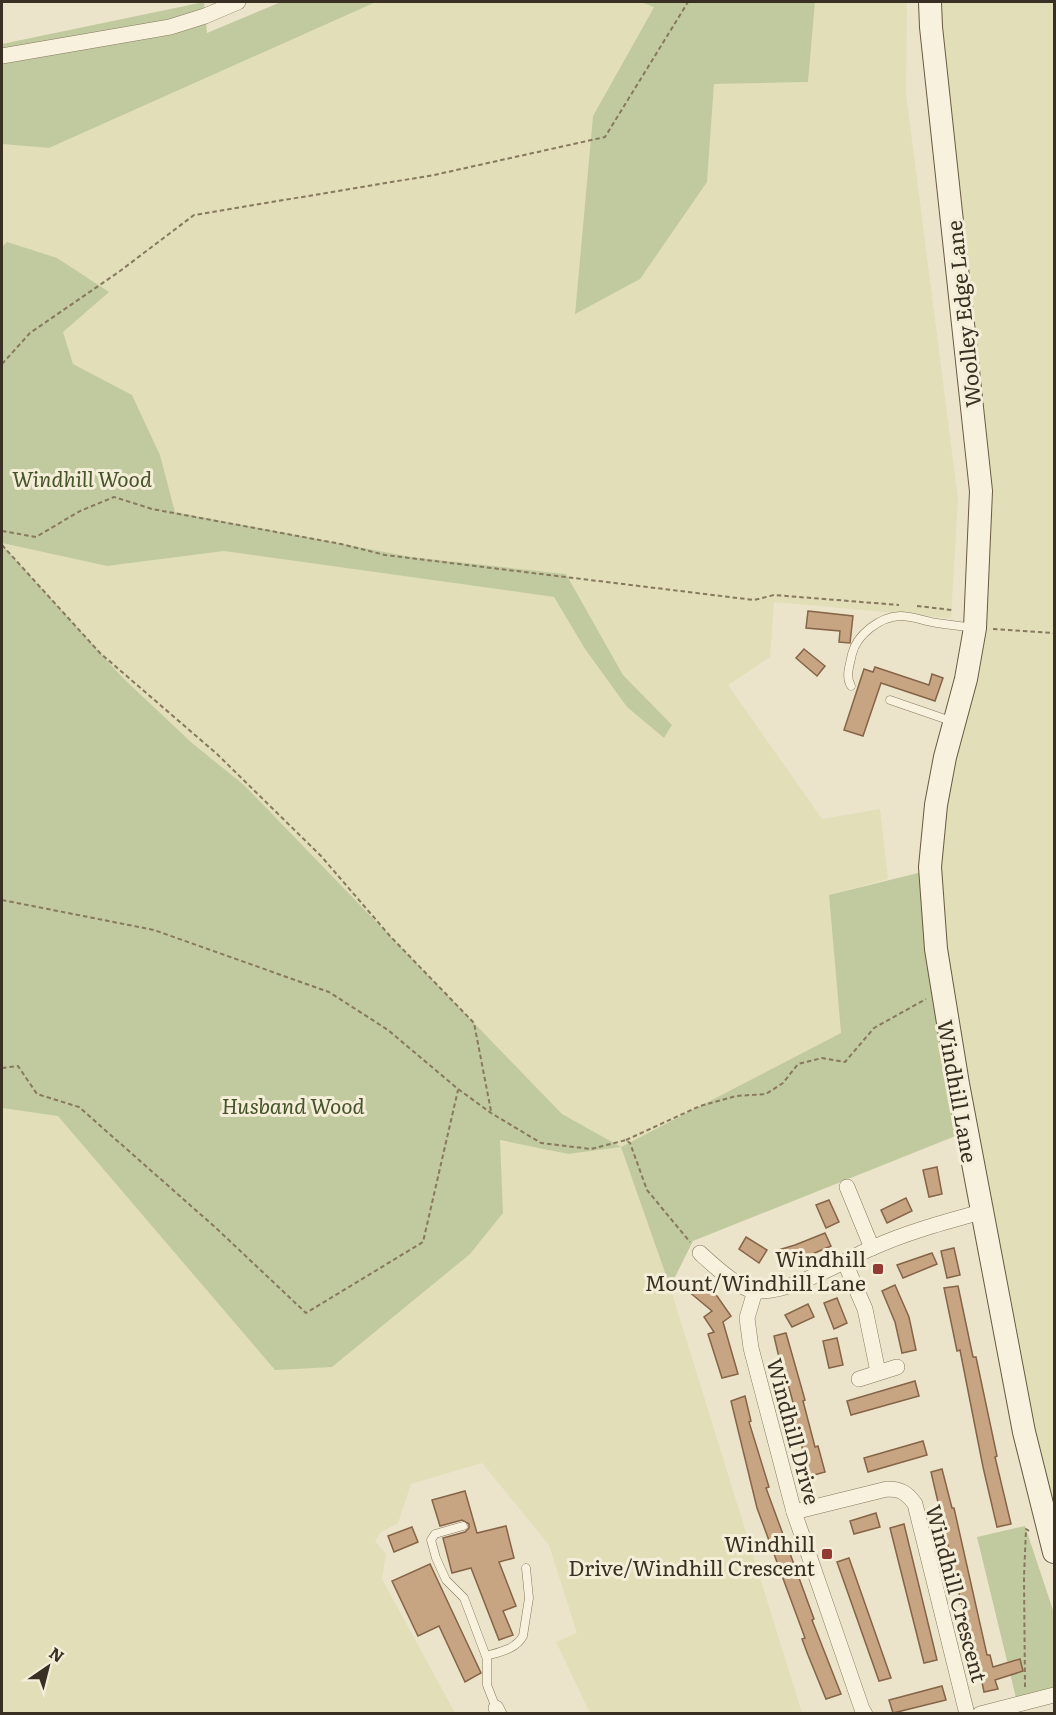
<svg xmlns="http://www.w3.org/2000/svg" width="1056" height="1715" font-family="Literata,serif">
<style>
.farmland{fill:#e1deb8}
.green{fill:#c1ca9e}
.building{fill:#c7a583;stroke:#856447;stroke-width:1.5}
.lines{fill:none;stroke-linecap:round;stroke-linejoin:round}
.lane-casing{stroke:#87785f;stroke-width:9}
.street-casing{stroke:#87785f;stroke-width:16}
.secondary-casing{stroke:#695942;stroke-width:24}
.path{stroke:#87785f;stroke-width:2;stroke-dasharray:4.5 3;stroke-linecap:butt}
.lane{stroke:#f7f1dd;stroke-width:8}
.street{stroke:#f7f1dd;stroke-width:15}
.secondary{stroke:#f7f1dd;stroke-width:22}
.poi-dot{fill:#923b34;stroke:#f4eed9;stroke-width:2}
.labels{text-anchor:middle;dominant-baseline:central;stroke-width:6;stroke-linejoin:round;paint-order:stroke}
.street-label{font-size:21px;fill:#392f22;stroke:#f4eed9}
.park-label{font-size:21px;font-style:italic;fill:#46542a;stroke:#f4eed9}
.poi-label{font-size:21px;fill:#392f22;stroke:#f4eed9;text-anchor:end}
</style>
<rect width="100%" height="100%" fill="#ece4ca"/>
<g class="farmland">
<path d="M376 2H641L654 6 593 116 575 314 707 182 714 84 808 82 815 2H907L906 93 958 499 951 618 774 602 770 657 728 685 822 819 880 809 888 879 829 895 841 1033 621 1147 670 1287 802 1713H590L556 1642 577 1633 549 1545 482 1463 411 1484 398 1523 380 1533 375 1541 386 1554 382 1579 455 1713H2V1108L58 1115 275 1370 503 1213 499 1140 568 1154 620 1147 562 1114 244 785 192 743 123 678 2 545V543L107 566 224 551 554 597 585 649 627 707 664 738 672 725 623 675 566 574 411 557 175 512 160 455 132 395 73 364 62 332 108 292 7 242 2 247V144L49 148Z"/>
<path d="M930 2H1054V1552L930 867 955 722 981 491Z"/>
</g>
<g class="green">
<path d="M204 2 207 33 281 2H376L49 148 2 144V44Z"/>
<path d="M641 2H815L808 82 714 84 707 182 640 279 575 314 593 116 654 7Z"/>
<path d="M7 242 57 258 109 292 63 332 73 364 132 395 160 455 175 512 411 557 566 574 623 675 672 725 664 738 627 707 585 649 554 597 224 551 107 566 2 543V247Z"/>
<path d="M2 545 123 678 192 743 244 785 562 1114 621 1147 841 1033 829 895 926 871 958 1135 693 1241 670 1287 621 1147 568 1154 500 1140 503 1213 470 1254 332 1367 275 1370 58 1116 2 1108Z"/>
<path d="M1025 1526 1054 1613V1689L1016 1698 977 1537Z"/>
</g>
<g class="building">
<path d="M808 611 853 616 850 643 839 642 840 631 806 628Z"/>
<path d="M804 649 825 666 817 676 796 658Z"/>
<path d="M875 667 929 685 932 674 943 678 935 701 881 683 863 736 844 730 864 669 873 672Z"/>
<path d="M937 1167 942 1194 929 1197 923 1170Z"/>
<path d="M906 1198 912 1211 887 1223 881 1210Z"/>
<path d="M829 1200 839 1222 826 1228 816 1205Z"/>
<path d="M825 1233 831 1246 803 1258 779 1265 775 1251 795 1245Z"/>
<path d="M746 1237 767 1250 759 1263 739 1249Z"/>
<path d="M954 1248 960 1275 947 1278 941 1251Z"/>
<path d="M932 1253 937 1264 903 1278 897 1265Z"/>
<path d="M697 1280 717 1296 731 1316 723 1322 738 1374 722 1378 708 1334 714 1332 704 1317 712 1311 688 1291Z"/>
<path d="M895 1285 909 1317 916 1350 902 1353 895 1322 882 1291Z"/>
<path d="M958 1286 973 1357H976L997 1456 995 1457 1011 1524 997 1527 983 1467 960 1350 957 1351 944 1288Z"/>
<path d="M837 1298 847 1323 834 1329 824 1303Z"/>
<path d="M808 1304 814 1317 792 1327 785 1315Z"/>
<path d="M786 1333 805 1400 803 1401 815 1447 818 1446 825 1472 810 1476 792 1411 795 1410 783 1365 781 1366 774 1336Z"/>
<path d="M837 1338 843 1365 829 1368 823 1341Z"/>
<path d="M915 1381 919 1396 851 1415 847 1401Z"/>
<path d="M745 1396 751 1421 749 1422 769 1487 766 1488 814 1619 812 1620 841 1694 826 1699 808 1655 802 1639 805 1638 757 1508 731 1401Z"/>
<path d="M923 1441 927 1455 868 1472 864 1458Z"/>
<path d="M942 1469 952 1508H954L987 1655H990L993 1667 1020 1659 1023 1671 995 1680 998 1689 984 1692 974 1644 971 1645 931 1472Z"/>
<path d="M465 1491 477 1533 506 1526 514 1558 499 1562 516 1606 503 1611 513 1635 499 1640 471 1568 452 1573 443 1538 465 1532 469 1528V1524L462 1520 440 1526 432 1500Z"/>
<path d="M876 1513 880 1527 854 1534 850 1521Z"/>
<path d="M904 1524 937 1660 924 1663 890 1528Z"/>
<path d="M412 1527 418 1542 394 1552 388 1536Z"/>
<path d="M849 1558 891 1678 879 1681 837 1562Z"/>
<path d="M430 1564 481 1673 465 1682 439 1626 418 1636 392 1581Z"/>
<path d="M942 1686 946 1700 893 1713 889 1700Z"/>
</g>
<g class="lines">
<g class="lane-casing">
<g id="lane">
<path d="M851 686C845 676 850 665 852 654 857 634 880 617 900 616 913 616 924 621 937 623 949 625 962 626 974 628"/>
<path d="M890 700 951 721"/>
<path d="M463 1526 435 1534 431 1540 436 1558 446 1580 464 1598 487 1659V1685L496 1708"/>
<path d="M486 1656C500 1652 516 1649 523 1636L529 1598 526 1568"/>
</g>
</g>
<g class="street-casing">
<g id="street">
<path d="M2 56 170 27 205 16 238 2"/>
<path d="M847 1187 872 1248"/>
<path d="M700 1253C712 1264 739 1290 756 1291 792 1293 840 1262 872 1248 907 1232 945 1222 981 1212"/>
<path d="M845 1263 865 1309 878 1372"/>
<path d="M755 1291 747 1318 751 1348 794 1512 862 1709 865 1714"/>
<path d="M859 1379 897 1367"/>
<path d="M794 1512 887 1489C901 1489 907 1493 915 1504L967 1714"/>
<path d="M496 1708 499 1714"/>
<path d="M980 1714 1054 1695"/>
</g>
</g>
<g class="secondary-casing">
<path id="secondary" d="M930 2 931 27 981 491 975 628 966 679 945 757 936 805 930 867 936 949 958 1084 1024 1432 1054 1552"/>
</g>
<g class="path">
<path d="M2 364 30 333 120 271 194 215 434 175 605 137 688 2"/>
<path d="M2 531 36 537 80 511 114 497 152 509 341 544 385 555 754 600 774 595 899 605"/>
<path d="M2 545 100 653 217 754 321 856 390 936 474 1023 491 1111"/>
<path d="M917 606 952 610"/>
<path d="M993 629 1054 633"/>
<path d="M2 900 154 930 329 992 388 1030 458 1089 491 1113 541 1143 591 1149 626 1140 630 1143 647 1190 690 1242"/>
<path d="M2 1068 18 1066 37 1094 79 1107 216 1228 306 1313 423 1242 458 1090"/>
<path d="M626 1140 700 1106 736 1096 766 1094 783 1083 798 1064 822 1058 845 1062 874 1028 926 999"/>
<path d="M1025 1687 1024 1577 1026 1529 1029 1531"/>
</g>
<use href="#lane" class="lane"/>
<use href="#street" class="street"/>
<use href="#secondary" class="secondary"/>
</g>
<g class="poi-dot">
<rect x="872" y="1263" width="12" height="12" rx="3"/>
<rect x="821" y="1548" width="12" height="12" rx="3"/>
</g>
<g class="labels">
<g class="street-label">
<text transform="translate(962 314) rotate(-96)">Woolley Edge Lane</text>
<text transform="translate(959 1091) rotate(80)">Windhill Lane</text>
<text transform="translate(795 1431) rotate(75)">Windhill Drive</text>
<text transform="translate(958 1593) rotate(75)">Windhill Crescent</text>
</g>
<g class="park-label">
<text x="82" y="477">Windhill Wood</text>
<text x="293" y="1104">Husband Wood</text>
</g>
<g class="poi-label">
<text x="866" y="1257">Windhill<tspan x="866" dy="24">Mount/Windhill Lane</tspan></text>
<text x="815" y="1542">Windhill<tspan x="815" dy="24">Drive/Windhill Crescent</tspan></text>
</g>
</g>
<rect width="1056" height="1715" fill="none" stroke="#392f22" stroke-width="6"/>
<g transform="translate(48 1667) rotate(35)" stroke="#f4eed9" stroke-width="4.5" paint-order="stroke">
<path d="M0-4.5L10 22L0 15L-10 22Z" fill="#392f22"/>
<text y="-9" font-size="16" font-weight="bold" text-anchor="middle" fill="#392f22">N</text>
</g>
</svg>
